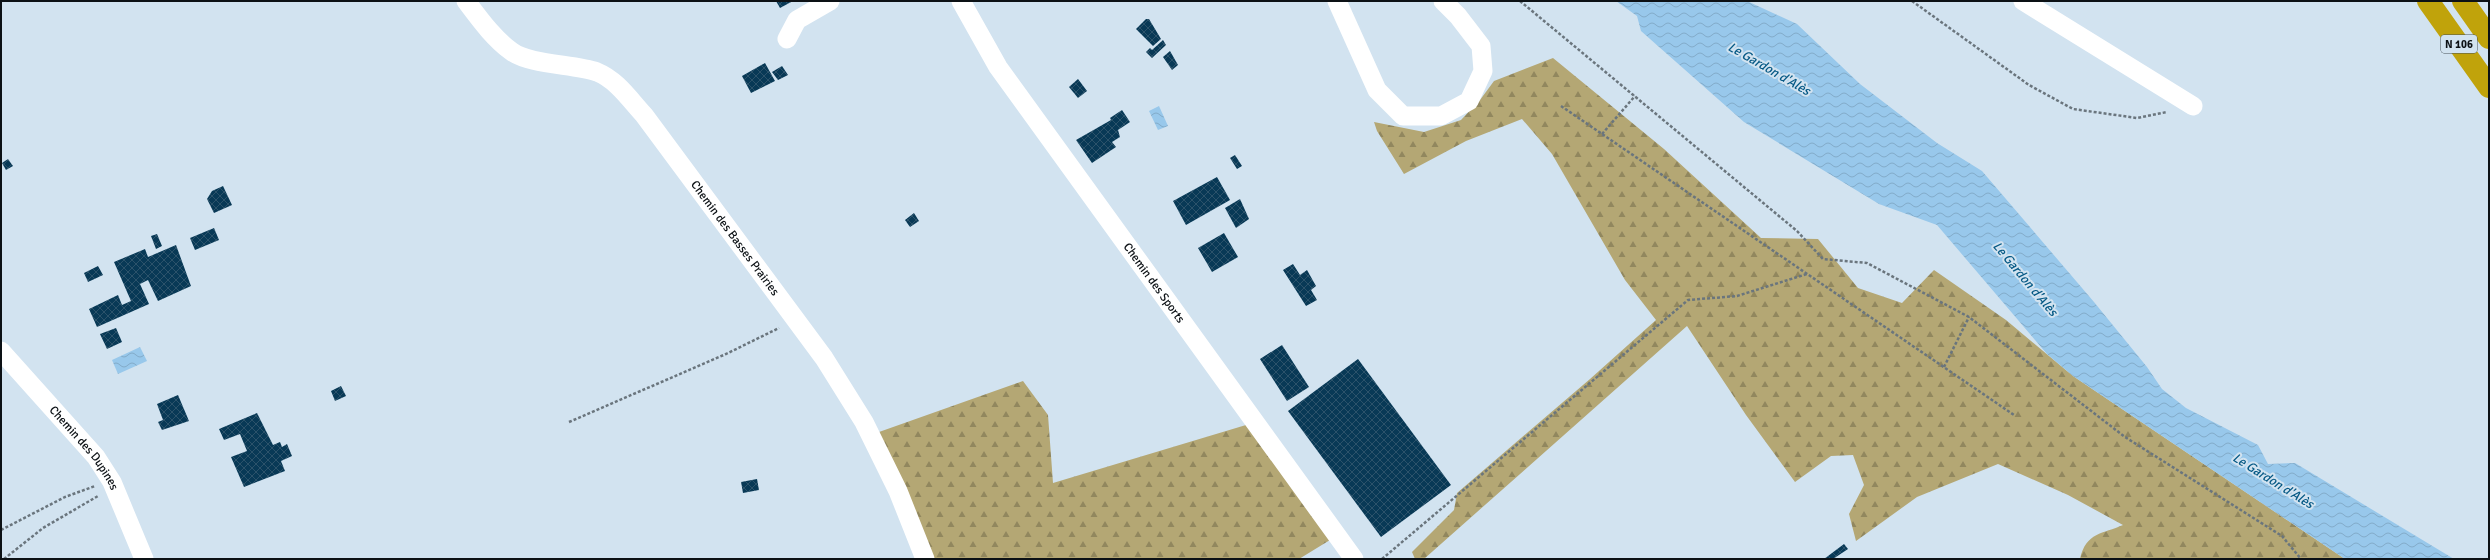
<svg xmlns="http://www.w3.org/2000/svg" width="2490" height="560" font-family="Signika,sans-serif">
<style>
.forest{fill:url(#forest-firs)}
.water{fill:url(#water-waves)}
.building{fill:url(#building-cross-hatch)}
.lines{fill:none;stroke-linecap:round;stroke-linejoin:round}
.path{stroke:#6a757d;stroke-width:2.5;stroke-dasharray:3 2;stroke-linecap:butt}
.minor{stroke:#fff;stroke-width:19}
.highway{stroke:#c0a30b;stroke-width:22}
.labels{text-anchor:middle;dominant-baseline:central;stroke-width:4;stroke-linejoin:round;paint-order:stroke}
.shield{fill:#d2e3f0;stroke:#475057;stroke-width:1}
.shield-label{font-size:11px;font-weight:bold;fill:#0c1115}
.street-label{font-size:12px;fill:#0c1115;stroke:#d2e3f0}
.water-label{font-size:13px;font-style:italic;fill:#065985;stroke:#d2e3f0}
</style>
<defs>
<pattern id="forest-firs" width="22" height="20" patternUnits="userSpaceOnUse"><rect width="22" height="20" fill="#b4a774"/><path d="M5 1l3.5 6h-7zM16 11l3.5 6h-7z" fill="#91875e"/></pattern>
<pattern id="water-waves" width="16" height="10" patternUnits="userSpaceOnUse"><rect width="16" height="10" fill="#98c8eb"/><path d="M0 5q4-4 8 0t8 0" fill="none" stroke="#82abc9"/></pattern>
<pattern id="building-cross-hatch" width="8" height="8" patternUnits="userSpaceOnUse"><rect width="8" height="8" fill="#083956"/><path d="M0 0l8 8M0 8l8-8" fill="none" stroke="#2b526a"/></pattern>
</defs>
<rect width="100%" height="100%" fill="#d2e3f0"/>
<g class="forest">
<path d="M1553 58 1664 149 1761 238 1818 239 1858 288 1902 303 1934 270 2006 320 2073 376 2345 559H2080C2086 532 2103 534 2123 525L2068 495 1998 464 1917 497 1856 541 1849 514 1864 485 1853 455 1831 456 1795 482 1746 415 1687 326 1424 559H1415L1412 552 1454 510 1457 493 1590 379 1656 320 1625 280 1552 154 1522 119 1466 141 1404 174 1377 131 1374 122 1424 132 1461 120 1480 100 1494 81Z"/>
<path d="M1023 381 1048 415 1053 483 1246 425 1330 540 1299 559H930L879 432Z"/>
</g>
<g class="water">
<path d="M1616 1H1747L1797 24 1860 84 1937 143 1982 171 2094 302 2147 367 2162 389 2186 408 2258 445 2268 464 2295 463 2454 559H2345L2073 376 2047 354 1937 225 1879 204 1744 122 1641 31 1637 16Z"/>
<path d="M1159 106 1168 126 1158 130 1149 111Z"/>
<path d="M140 347 147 361 118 374 112 360Z"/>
</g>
<g class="building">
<path d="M776 1H793L780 8Z"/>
<path d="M1146 19H1149L1161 39 1153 46 1136 29Z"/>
<path d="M1163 40 1166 45 1152 58 1146 52 1150 48 1152 50Z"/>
<path d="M1170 51 1178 65 1172 70 1163 57Z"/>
<path d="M765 63 775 81 751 93 742 76Z"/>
<path d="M782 66 788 75 778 80 772 72Z"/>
<path d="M1078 79 1087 91 1078 98 1069 87Z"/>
<path d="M1122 110 1130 122 1118 130 1120 137 1112 142 1116 147 1092 163 1076 140 1111 120 1110 118Z"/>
<path d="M1235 155 1242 166 1237 169 1230 158Z"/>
<path d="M8 159 13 166 6 170 2 163Z"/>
<path d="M1217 177 1230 200 1186 225 1173 201Z"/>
<path d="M223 186 232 205 214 213 207 199 212 191Z"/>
<path d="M1240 199 1249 219 1236 228 1225 208Z"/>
<path d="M914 213 919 221 910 227 905 220Z"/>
<path d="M214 228 219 240 195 250 190 238Z"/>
<path d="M1224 233 1238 257 1212 272 1198 248Z"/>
<path d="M157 234 162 246 156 249 151 236Z"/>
<path d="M176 245 191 286 158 301 148 280 140 284 149 304 97 327 89 309 118 295 122 305 131 301 114 262 145 249 148 257Z"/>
<path d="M1293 264 1300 275 1307 270 1316 286 1311 290 1317 300 1306 306 1283 270Z"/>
<path d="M98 266 103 275 88 282 84 273Z"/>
<path d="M116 328 122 342 107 349 100 334Z"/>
<path d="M1282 345 1309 387 1287 401 1260 359Z"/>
<path d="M1358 359 1451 485 1381 537 1288 411Z"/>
<path d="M341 386 346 396 335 401 331 391Z"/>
<path d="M178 395 189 421 162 430 158 422 163 420 157 404Z"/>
<path d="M257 413 273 445 280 442 282 447 287 444 292 456 281 461 285 471 244 487 231 457 247 451 240 434 224 440 219 429Z"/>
<path d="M757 479 759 490 743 493 741 482Z"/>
<path d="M1844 544 1848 549 1833 559H1824Z"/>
</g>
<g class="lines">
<g class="path">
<path d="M1520 1 1797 231 1823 259 1867 263 1969 317 2125 437 2282 536 2301 559"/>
<path d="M1912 1 2029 85 2073 109 2137 118 2167 112"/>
<path d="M1561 106 2014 415"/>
<path d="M1602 134 1635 96"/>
<path d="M1944 367 1969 317"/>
<path d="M569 422 726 354 779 328"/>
<path d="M1 530 65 497 95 486"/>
<path d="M4 559 43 528 98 496"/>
<path d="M1382 559 1688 300 1737 296 1807 274"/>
</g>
<g class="minor">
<path id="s1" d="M466 1C479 18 493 38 511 51 529 65 575 64 597 72 617 80 630 100 644 115L824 358 864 422 898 491 925 559"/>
<path id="s2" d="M961 1 998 67 1354 559"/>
<path d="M1337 1 1377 90 1403 116H1441L1469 101 1483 71 1481 46 1458 16 1443 1"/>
<path d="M2023 1 2193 106"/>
<path d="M787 39 797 20 830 1"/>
<path id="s3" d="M1 351 96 457 112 482 144 559"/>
</g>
<g class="highway">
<path d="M2428 1 2489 87"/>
<path d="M2463 1 2489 38"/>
</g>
</g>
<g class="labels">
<rect class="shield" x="2441" y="35" width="36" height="18" rx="3"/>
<g class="shield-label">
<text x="2459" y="44">N 106</text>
</g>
<g class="street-label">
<text stroke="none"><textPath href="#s1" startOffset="374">Chemin des Basses Prairies</textPath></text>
<text stroke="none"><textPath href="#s2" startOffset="342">Chemin des Sports</textPath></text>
<text stroke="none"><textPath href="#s3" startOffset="128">Chemin des Dupines</textPath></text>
</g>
<g class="water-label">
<text transform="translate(1769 69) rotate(30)">Le Gardon d'Alès</text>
<text transform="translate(2025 279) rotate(50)">Le Gardon d'Alès</text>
<text transform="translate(2273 481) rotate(32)">Le Gardon d'Alès</text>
</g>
</g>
<rect width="2490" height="560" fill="none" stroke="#0c1115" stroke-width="4"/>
</svg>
